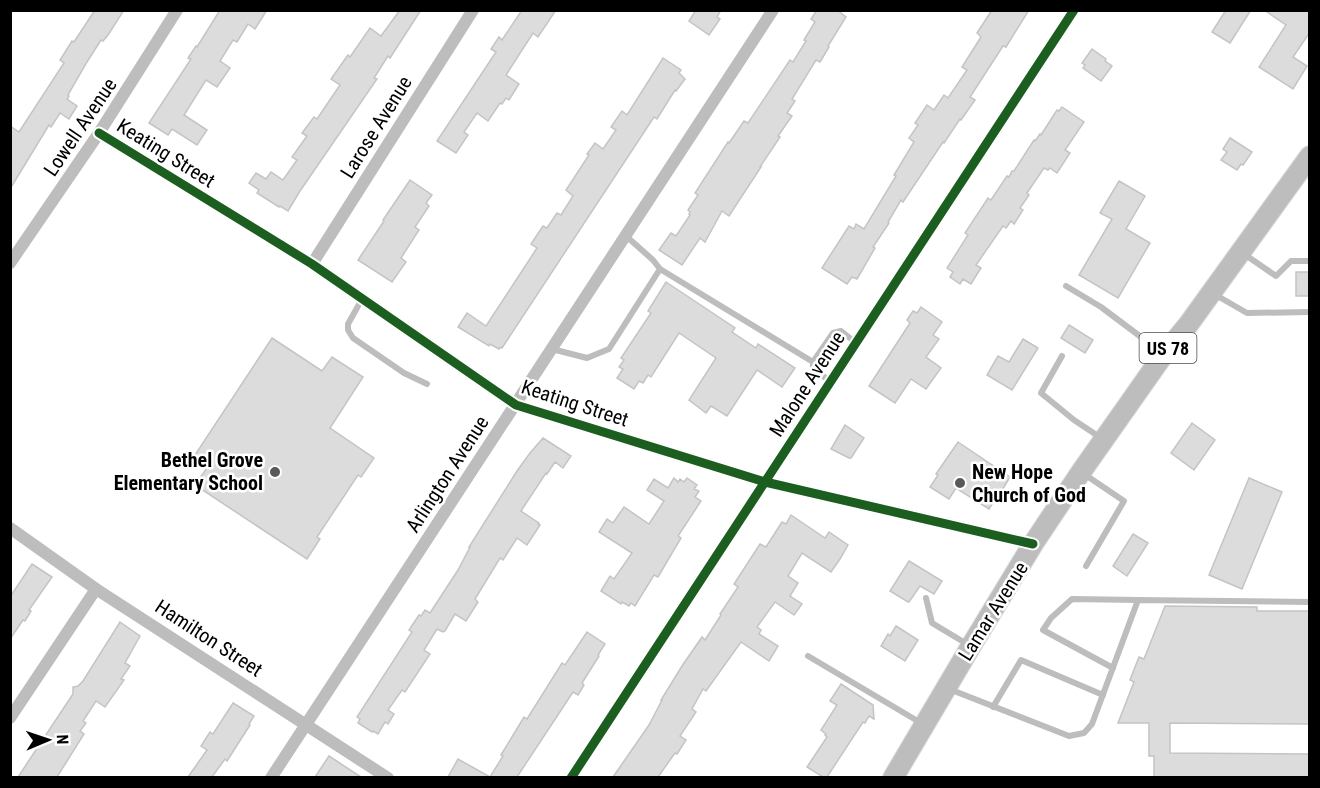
<svg xmlns="http://www.w3.org/2000/svg" width="1320" height="788" font-family="'Roboto Condensed',sans-serif">
<style>
.building{fill:#dcdcdc;stroke:#c4c4c4;stroke-width:1.5}
.lines{fill:none;stroke-linecap:round;stroke-linejoin:round}
.primary-casing{stroke:#dbdbdb;stroke-width:22}
.lane{stroke:#bdbdbd;stroke-width:6}
.street{stroke:#bdbdbd;stroke-width:12}
.primary{stroke:#bdbdbd;stroke-width:20}
.cycleway-casing{stroke:#fff;stroke-width:13}
.cycleway{stroke:#1b5e20;stroke-width:9}
.poi-dot{fill:#595959;stroke:#fff;stroke-width:2}
.labels{text-anchor:middle;dominant-baseline:central;stroke-width:5;stroke-linejoin:round;paint-order:stroke}
.shield{fill:#fff;stroke:#4c4c4c;stroke-width:1.5}
.shield-label{font-size:18px;font-weight:bold;fill:#000}
.street-label{font-size:20px;fill:#000;stroke:#fff}
.poi-label{font-size:20px;font-weight:bold;fill:#000;stroke:#fff;text-anchor:end}
</style>
<rect width="100%" height="100%" fill="#fff"/>
<g class="building">
<path d="M95 10H124L108 35 103 41 101 40 87 62 68 95 69 96 67 99 77 106 69 119 60 113 51 127 49 125 10 189V126L19 132 64 63 60 60 72 41 74 42Z"/>
<path d="M220 10H267L255 29 248 24 237 42 233 40 220 61 230 68 217 87 206 80 184 115 207 130 197 145 172 129 168 135 149 123 191 59 188 58 196 46 197 47Z"/>
<path d="M400 10H421L390 58 388 56 374 78 377 79 300 191 288 211 280 206 279 207 257 193 259 190 249 183 256 173 266 179 271 172 283 180 297 160 292 157 307 136 302 133 314 117 317 119 340 85 331 79 348 55 350 57 370 28 381 36Z"/>
<path d="M522 10H556L538 37 533 33 506 75 519 84 509 100 506 98 502 104 500 103 488 121 477 113 464 132 468 135 456 153 437 141 496 52 491 49 499 37 502 40Z"/>
<path d="M696 10H721L717 17 720 19 709 35 689 21Z"/>
<path d="M817 10H837L846 17 828 46 829 47 820 62 816 60 792 99 795 101 787 113 792 116 778 136 780 137 760 167H761L729 216 722 211 705 242 700 238 682 265 659 250 671 233 676 236 690 215 689 214 690 212 688 210 698 195 695 193 728 142 729 143 744 121 748 123 790 60 793 62 806 41 804 40 815 22 811 19Z"/>
<path d="M992 10H1029L1006 47 1003 46 970 97 975 100 961 120 960 119 944 143 943 142 903 202 901 200 888 222 889 223 873 247 875 248 857 279 852 277 847 284 822 268 849 226 854 229 856 224 864 229 896 176 894 175 914 142 909 138 918 125 915 123 927 105 934 110 944 95 948 98 967 70 962 67 981 37 977 33Z"/>
<path d="M1226 10H1251L1230 43 1212 32Z"/>
<path d="M1264 10H1310V32L1293 57 1307 66 1293 89 1259 67 1286 25Z"/>
<path d="M1092 49 1106 59 1105 61 1112 66 1101 81 1083 68 1085 65 1082 63Z"/>
<path d="M663 58 681 70 679 73 685 79 676 91 675 90 657 119 654 117 502 348 501 347 499 349 490 344 489 346 458 327 467 313 486 326 537 248 531 244 543 226 547 228 557 213 561 215 573 196 566 190 589 155 587 154 595 143 603 149 616 130 611 127 622 111 627 115Z"/>
<path d="M1062 107 1084 122 1065 150 1070 153 1057 173 1050 168 1048 170 1044 168 1027 193 1029 195 1020 208 1023 210 1014 224 1011 221 1006 228 1003 226 976 265 981 268 971 284 963 279 960 284 950 277 953 272 947 268 968 235 965 233 988 198 991 200 1007 176 1009 177 1012 171H1014L1034 140 1035 141 1040 134 1041 135 1057 110 1059 111Z"/>
<path d="M1230 138 1252 152 1243 165 1241 164 1237 170 1221 160 1227 152 1223 149Z"/>
<path d="M410 180 432 195 426 203 429 206 415 227 419 230 401 258 406 262 392 282 358 260 384 221 383 220Z"/>
<path d="M1119 181 1145 196 1126 229 1150 243 1118 298 1079 275 1112 219 1100 213Z"/>
<rect x="1296" y="272" width="14" height="24"/>
<path d="M666 282 735 328 732 332 756 348 758 344 795 368 782 387 757 370 727 416 711 406 706 413 689 400 716 358 679 333 651 377 648 375 643 383 639 381 634 389 617 378 623 369 619 367 624 360 621 358 651 313 648 311Z"/>
<path d="M921 307 942 322 933 335 939 339 926 357 941 368 926 389 911 379 895 403 869 386 910 323 907 320 913 311 917 313Z"/>
<path d="M1069 325 1093 340 1085 353 1061 338Z"/>
<path d="M272 338 322 371 332 357 363 377 330 428 374 458 361 477 358 475 317 537 320 539 307 559 195 485 207 468 193 458Z"/>
<path d="M1023 339 1038 348 1012 390 987 375 998 356 1009 362Z"/>
<path d="M1192 423 1215 440 1194 470 1171 453Z"/>
<path d="M845 425 864 438 851 458H849L831 449Z"/>
<path d="M543 438 571 456 563 468 555 462 547 474 546 473 521 511 539 523 538 524 540 525 527 545 517 538 503 560 500 558 475 599 478 602 466 621 455 614 445 631 443 632 437 629 424 650 430 654 405 692 402 690 388 710 394 714 388 724 385 722 378 734 373 731 372 732 358 723 360 719 357 717 412 632 409 630 419 615 421 616 425 610 430 613 458 570 470 547H469L517 471 530 453Z"/>
<path d="M958 442 1010 477 995 502 994 501 989 509 956 488 949 499 930 487 938 475 936 474Z"/>
<path d="M674 478 678 482 680 479 684 482 687 478 697 485 694 489 699 491 695 497 701 501 678 536 681 538 658 577 654 575 635 606 631 603 629 606 622 602 621 604 601 591 610 576 614 579 632 553 599 532 607 519 613 523 624 507 649 524 664 501 647 490 654 479 668 488Z"/>
<path d="M1249 478 1282 492 1242 589 1209 575Z"/>
<path d="M791 515 825 538 829 532 848 545 840 559 831 572 802 553 788 576 798 583 790 596 802 604 794 615 775 602 757 627 761 630 759 634 778 646 769 661 741 642 706 691 703 689 692 709 696 712 680 736 686 740 677 754 675 753 658 777H613L649 725 662 700H661L682 666 702 637 705 640 721 615 720 614 738 587 734 584 760 544 766 547 782 522 786 524Z"/>
<path d="M1133 534 1148 543 1127 576 1113 566Z"/>
<path d="M909 561 942 581 934 594 920 586 909 602H908L890 591Z"/>
<path d="M32 564 52 577 29 610 31 611 25 621 23 620 10 639V597Z"/>
<path d="M1165 606 1257 607V611H1310V724L1170 723V753L1310 754V777H1154V756H1149V723H1118L1134 682 1130 680 1139 657 1144 659Z"/>
<path d="M120 622 140 636 125 663 130 666 121 679 124 680 105 707 96 701 83 721 86 723 80 731 84 734 57 777H18L73 694V687L78 686 83 681Z"/>
<path d="M896 626 918 640 905 661 881 646 888 634 890 636Z"/>
<path d="M587 632 605 644 598 655 599 656 582 683 584 685 578 695 573 692 517 777H448L458 759 490 777 503 756 501 755 524 717 527 719 562 663 565 665Z"/>
<path d="M841 684 873 705 874 719 869 716 865 723 863 722 827 777H823L807 767 827 737 825 735 826 734 821 730 837 705 830 701Z"/>
<path d="M233 703 254 716 249 724 250 725 227 761 225 759 212 777H188L207 750 201 746 210 732 213 734Z"/>
<path d="M329 756 361 777H315Z"/>
</g>
<g class="lines">
<g class="primary-casing">
<path id="primary" d="M893 778 971 646 1033 544 1081 472 1164 354 1188 325 1310 156"/>
</g>
<g class="lane">
<path d="M1244 254 1276 276 1291 261H1310"/>
<path d="M660 269 813 362"/>
<path d="M1066 286 1101 307 1161 352"/>
<path d="M1214 294 1247 313 1310 312"/>
<path d="M362 299 348 324V330L353 338 404 373 427 384"/>
<path d="M552 349 587 358 609 349 660 269 653 260 626 236"/>
<path d="M1062 356 1041 393 1074 420 1101 438"/>
<path d="M830 381 813 369V362L833 333 841 331 856 343"/>
<path d="M1084 474 1124 501 1086 566"/>
<path d="M926 598 932 623 967 644"/>
<path d="M808 656 921 723"/>
<path d="M1113 668 1043 630 1051 618 1072 599 1138 600"/>
<path d="M949 689 1069 736 1084 733 1092 724 1138 600 1310 602"/>
<path d="M993 707 1021 660 1103 695"/>
</g>
<g class="street">
<path d="M99 133 312 264 516 405 765 482 1033 544"/>
<path d="M10 263 99 133 177 10"/>
<path d="M312 264 473 10"/>
<path d="M10 528 96 589 388 778"/>
<path d="M10 718 96 589"/>
<path d="M271 778 773 10"/>
<path d="M571 778 1074 10"/>
</g>
<use href="#primary" class="primary"/>
<g class="cycleway-casing">
<g id="cycleway">
<path d="M99 133 312 264 516 405 765 482 1033 544"/>
<path d="M571 778 1074 10"/>
</g>
</g>
<use href="#cycleway" class="cycleway"/>
</g>
<g class="poi-dot">
<circle cx="275" cy="472" r="6"/>
<circle cx="960" cy="483" r="6"/>
</g>
<g class="labels">
<rect class="shield" x="1139.5" y="333" width="57" height="30" rx="4.5"/>
<g class="shield-label">
<text x="1168" y="348">US 78</text>
</g>
<g class="street-label">
<text transform="translate(80 127) rotate(-56)">Lowell Avenue</text>
<text transform="translate(376 127) rotate(-58)">Larose Avenue</text>
<text transform="translate(166 153) rotate(32)">Keating Street</text>
<text transform="translate(807 384) rotate(-57)">Malone Avenue</text>
<text transform="translate(575 403) rotate(18)">Keating Street</text>
<text transform="translate(447 474) rotate(-57)">Arlington Avenue</text>
<text transform="translate(993 611) rotate(-58)">Lamar Avenue</text>
<text transform="translate(209 638) rotate(33)">Hamilton Street</text>
</g>
<g class="poi-label">
<text x="263" y="460">Bethel Grove<tspan x="263" dy="23">Elementary School</tspan></text>
<text x="972" y="472" text-anchor="start">New Hope<tspan x="972" dy="23">Church of God</tspan></text>
</g>
</g>
<rect width="1320" height="788" fill="none" stroke="#000000" stroke-width="24"/>
<g transform="translate(48 740) rotate(88)" stroke="#ffffff" stroke-width="4.5" paint-order="stroke">
<path d="M0-4.5L10 22L0 15L-10 22Z" fill="#000000"/>
<text y="-9" font-size="16" font-weight="bold" text-anchor="middle" fill="#000000">N</text>
</g>
</svg>
